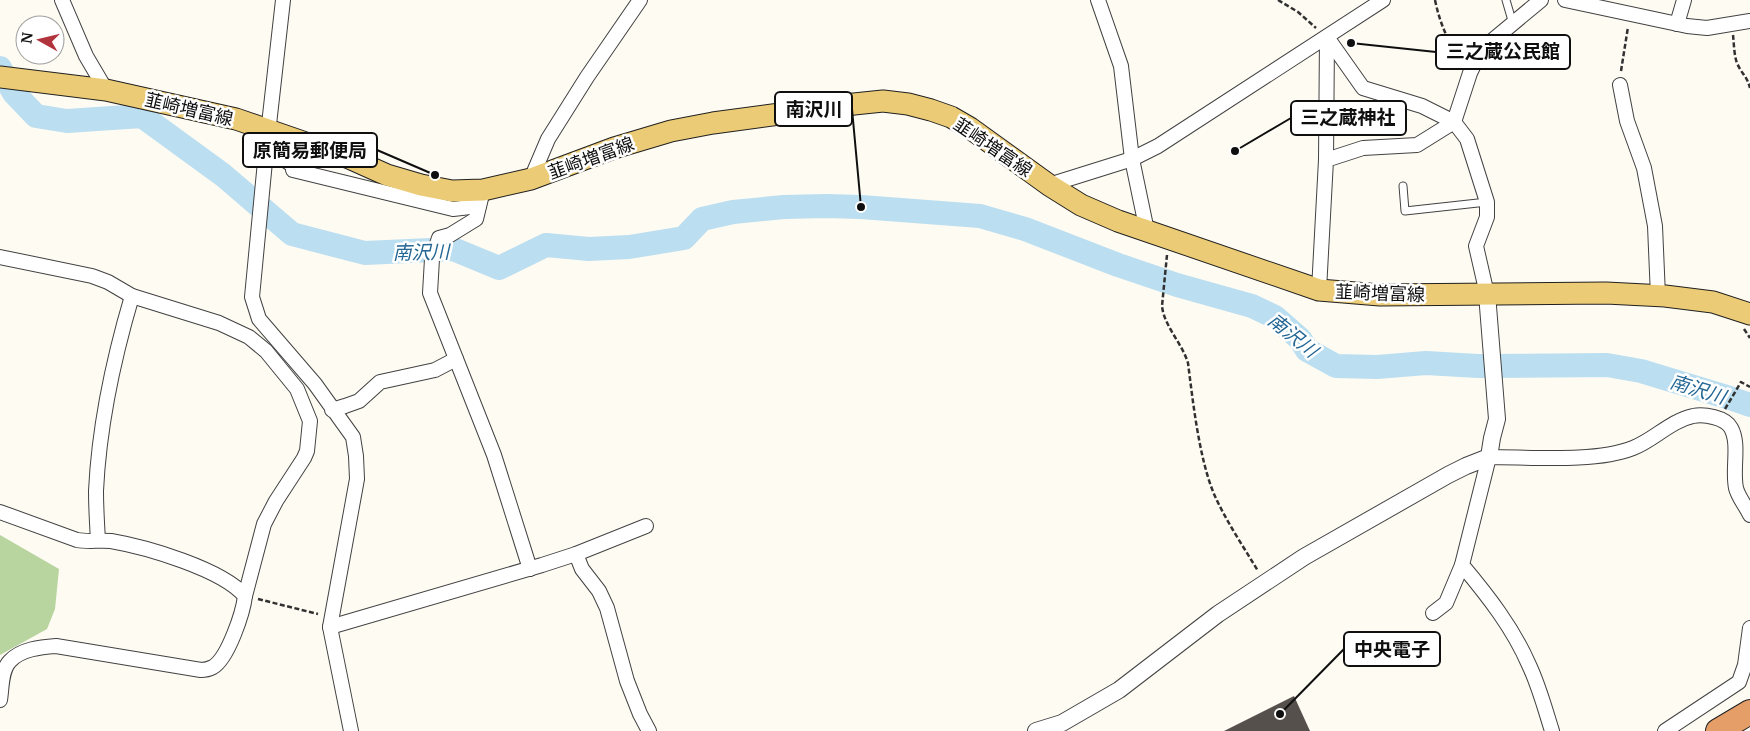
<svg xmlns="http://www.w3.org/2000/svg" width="1750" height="731" font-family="Merriweather,'Noto Sans JP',serif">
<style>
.forest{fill:#b8d49f}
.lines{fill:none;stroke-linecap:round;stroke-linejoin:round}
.river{stroke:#bbdef0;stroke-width:24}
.building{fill:#56504c}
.service-casing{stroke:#424242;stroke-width:9}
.minor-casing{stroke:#424242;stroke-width:16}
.tertiary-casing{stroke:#424242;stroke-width:18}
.primary-casing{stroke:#202020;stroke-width:23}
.motorway-casing{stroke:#202020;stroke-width:26}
.path{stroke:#313131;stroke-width:2.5;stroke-dasharray:5 2.5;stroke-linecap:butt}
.service{stroke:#fff;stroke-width:7}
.minor{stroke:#fff;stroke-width:14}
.tertiary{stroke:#fff;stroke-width:16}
.primary{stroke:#ebcb75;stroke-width:21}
.motorway{stroke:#e59e68;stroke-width:24}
.labels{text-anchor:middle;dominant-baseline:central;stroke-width:5;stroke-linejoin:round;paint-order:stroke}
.street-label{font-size:18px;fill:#0f0f0f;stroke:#fff}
.water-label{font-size:19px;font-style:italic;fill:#246694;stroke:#fff}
.leader{fill:none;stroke:#0f0f0f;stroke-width:2}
.callout-dot{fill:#0f0f0f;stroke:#fff;stroke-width:2}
.callout{fill:#fff;stroke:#0f0f0f;stroke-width:2}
.callout-label{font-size:19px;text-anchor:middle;font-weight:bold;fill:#0f0f0f}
</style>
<rect width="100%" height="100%" fill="#fefbf2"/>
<path class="forest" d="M0 535 59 569 55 609 47 629 0 655Z"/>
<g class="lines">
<path class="river" d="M0 68 14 93 36 116 67 121 142 116 223 175 292 234 365 253 453 249 499 268 546 245 589 249 629 247 684 238 702 219 733 212 784 207 826 206 861 207 980 216 1025 229 1118 265 1177 285 1252 306 1275 317 1300 339 1307 350 1336 366 1377 367 1426 363 1478 366 1607 365 1641 371 1730 398 1750 405"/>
</g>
<path class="building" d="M1294 696 1310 731H1224Z"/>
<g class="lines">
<g class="service-casing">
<g id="service">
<path d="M1506 0 1513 24"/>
<path d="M266 151 293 170"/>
<path d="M1403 186 1405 211 1487 202"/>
</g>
</g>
<g class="minor-casing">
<g id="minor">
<path d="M62 0 86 56 106 90"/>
<path d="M283 0 266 151 252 297 259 319 315 384 353 437 356 456 357 479 330 627 351 731"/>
<path d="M1098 0 1121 66 1132 159 1147 231"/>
<path d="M1565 0 1687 26 1707 28 1750 21"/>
<path d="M1677 24 1684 0"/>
<path d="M1327 37 1363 88 1422 106 1454 122 1467 139 1487 202V217L1476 246 1487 294"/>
<path d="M1620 85 1627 121 1644 168 1655 226 1658 296"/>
<path d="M1326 160 1327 37"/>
<path d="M293 170 453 209 479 206"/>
<path d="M531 179 548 139 587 77 640 0"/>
<path d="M1049 185 1132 159 1158 146 1383 0"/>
<path d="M483 190 476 219 450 235 439 238 432 259 430 293 494 455 530 569"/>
<path d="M0 257 92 276 108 282 132 296 219 323 249 337 266 351 297 389 310 421 307 451 304 458 276 501 264 524 245 596"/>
<path d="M1319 290 1326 160 1363 148 1417 145 1454 122 1470 73 1481 50 1541 0"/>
<path d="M332 410 345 406 359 401 380 382 435 370 456 359"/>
<path d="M0 512 77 540C88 542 99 540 111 541 146 547 222 569 245 596 243 613 228 658 213 667 209 669 205 670 201 670L56 646C41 647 21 649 10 661 1 670 2 688 0 700"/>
<path d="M98 540C97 524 96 507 96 491 99 427 114 357 132 296"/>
<path d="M576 554 646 526"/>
<path d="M1433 613 1446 603 1462 565"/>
<path d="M330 627 542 565 576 554 582 569 599 591 607 608 627 681 640 714 649 731"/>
<path d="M1552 731C1545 709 1539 686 1529 665 1513 628 1488 596 1462 565L1489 457C1530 457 1595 463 1633 448 1654 440 1670 421 1693 416 1704 414 1725 417 1731 428 1740 444 1732 469 1736 488 1738 497 1746 506 1750 515"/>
<path d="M1665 731 1739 682 1745 665 1750 628"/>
</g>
</g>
<g class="tertiary-casing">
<path id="tertiary" d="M1036 731 1062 723 1119 690 1218 614 1304 557 1448 475 1466 466 1489 457 1492 438 1497 419 1487 294"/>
</g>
<g class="primary-casing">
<path id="primary" d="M0 77 106 90 236 119 349 158 387 175 421 185 452 191 483 190 531 179 614 148 671 131 713 123 854 104 883 101 908 104 931 110 951 117 970 128 1049 185 1081 205 1118 221 1319 290 1380 295 1606 293 1665 296 1713 302 1750 314"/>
</g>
<g class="motorway-casing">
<path id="motorway" d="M1718 731 1750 712"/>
</g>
<g class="path">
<path d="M1278 0 1298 12 1316 28"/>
<path d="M1435 0C1440 24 1448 42 1462 62"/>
<path d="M1733 35C1734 44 1734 55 1737 63 1741 73 1747 76 1750 88"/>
<path d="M1621 71 1628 27"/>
<path d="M1167 255 1162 306C1164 326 1182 343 1188 363 1193 402 1199 458 1214 494 1226 521 1243 546 1258 571"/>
<path d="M1744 329 1750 338"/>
<path d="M1725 409 1741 382 1750 387"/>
<path d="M258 599 318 614"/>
</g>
<use href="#service" class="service"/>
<use href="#minor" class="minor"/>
<use href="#tertiary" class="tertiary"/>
<use href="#primary" class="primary"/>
<use href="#motorway" class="motorway"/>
</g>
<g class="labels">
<g class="street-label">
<text transform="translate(189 109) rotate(13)">韮崎増富線</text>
<text transform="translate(993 147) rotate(34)">韮崎増富線</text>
<text transform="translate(591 158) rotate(-20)">韮崎増富線</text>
<text transform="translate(1380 293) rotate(2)">韮崎増富線</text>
</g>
<g class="water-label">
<text transform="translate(421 252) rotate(-1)">南沢川</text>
<text transform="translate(1293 335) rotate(39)">南沢川</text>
<text transform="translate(1698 389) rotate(17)">南沢川</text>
</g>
</g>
<path class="leader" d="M1351 43L1436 52M861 207L852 109M1235 151L1291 118M435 175L377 150M1280 714L1344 649"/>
<g class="callout-dot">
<circle cx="1351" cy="43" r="5"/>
<circle cx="861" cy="207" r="5"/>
<circle cx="1235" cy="151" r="5"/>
<circle cx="435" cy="175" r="5"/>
<circle cx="1280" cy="714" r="5"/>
</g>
<g class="callout">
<rect x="1436" y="35" width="134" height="34" rx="5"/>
<rect x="775" y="92" width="77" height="34" rx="5"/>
<rect x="1291" y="101" width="115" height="34" rx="5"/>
<rect x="243" y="133" width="134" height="34" rx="5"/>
<rect x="1344" y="632" width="96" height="34" rx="5"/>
</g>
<g class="callout-label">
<text x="1503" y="58">三之蔵公民館</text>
<text x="814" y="116">南沢川</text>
<text x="1348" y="124">三之蔵神社</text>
<text x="310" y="157">原簡易郵便局</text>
<text x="1392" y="656">中央電子</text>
</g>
<g transform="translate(40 40) rotate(278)"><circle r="24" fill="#ffffff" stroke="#9f9f9f"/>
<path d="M0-4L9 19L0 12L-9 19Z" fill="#b1343d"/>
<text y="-8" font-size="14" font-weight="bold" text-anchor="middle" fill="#0f0f0f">N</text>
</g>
</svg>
